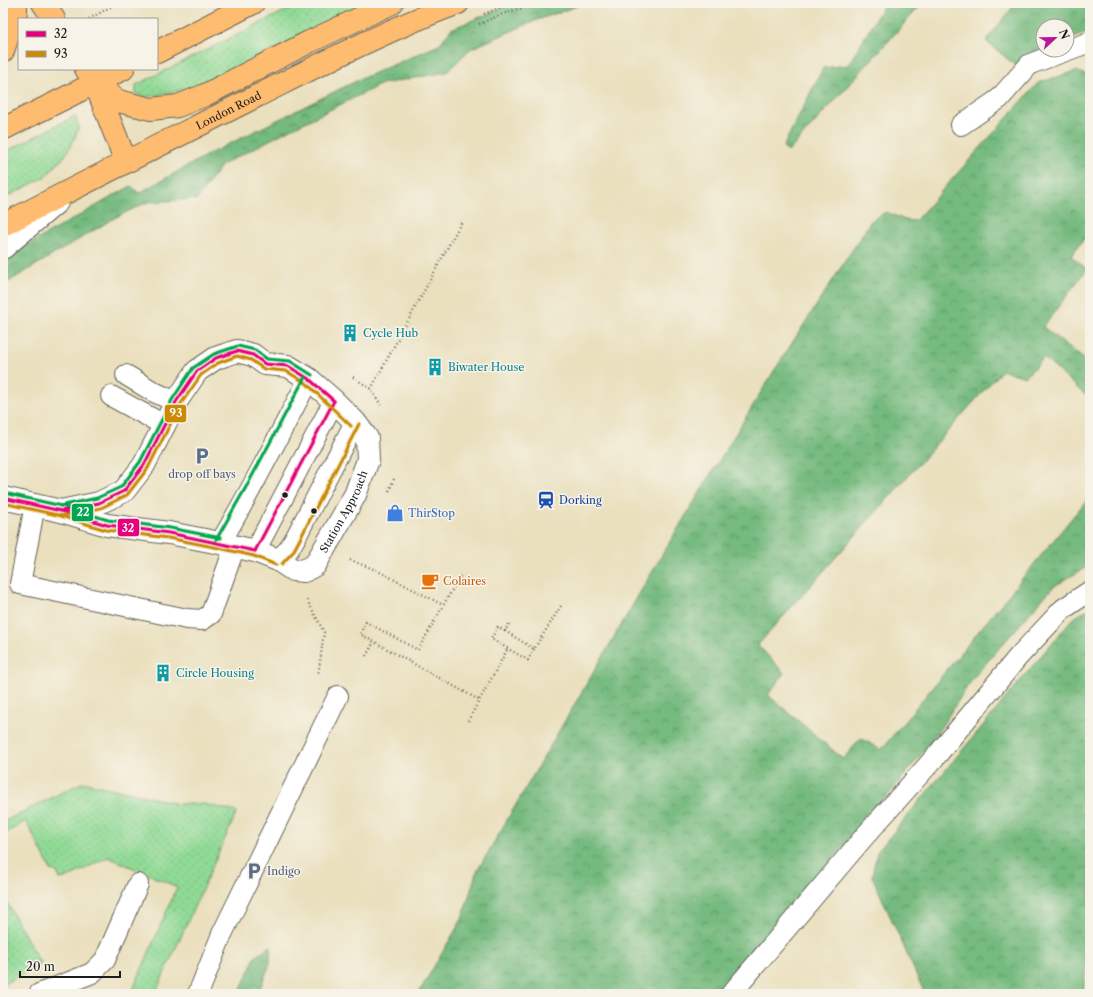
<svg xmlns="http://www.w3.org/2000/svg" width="1093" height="997" font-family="'Libre Caslon Text',serif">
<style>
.grass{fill:url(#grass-dots);stroke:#567b58}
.forest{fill:url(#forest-crowns);stroke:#486b4d}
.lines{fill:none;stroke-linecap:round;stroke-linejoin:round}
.lane-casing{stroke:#646155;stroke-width:22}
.street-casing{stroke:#646155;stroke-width:24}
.primary-casing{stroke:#646155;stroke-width:24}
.highway-casing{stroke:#646155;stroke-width:24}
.path{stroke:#646155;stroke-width:2.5;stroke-dasharray:1 3;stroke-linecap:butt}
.lane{stroke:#fff;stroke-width:20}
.street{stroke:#fff;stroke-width:22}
.primary{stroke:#febc70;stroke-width:22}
.highway{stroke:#febc70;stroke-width:22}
.bus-1-casing{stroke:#f7f3e8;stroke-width:6}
.bus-2-casing{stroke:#f7f3e8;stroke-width:6}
.bus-3-casing{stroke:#f7f3e8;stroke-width:6}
.bus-1{stroke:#e5007d;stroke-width:3}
.bus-2{stroke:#cb8a06;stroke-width:3}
.bus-3{stroke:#00a651;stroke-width:3}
.bus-dot{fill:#1c1c1c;stroke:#f7f3e8;stroke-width:1.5}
.labels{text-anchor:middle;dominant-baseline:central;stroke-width:3;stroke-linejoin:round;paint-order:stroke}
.street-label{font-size:11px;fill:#1c1c1c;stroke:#f7f3e8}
.culture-label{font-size:11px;fill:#0d838f;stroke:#f7f3e8;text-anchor:start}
.service-label{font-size:11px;fill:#4e5e75;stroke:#f7f3e8}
.transit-label{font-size:11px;fill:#164399;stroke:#f7f3e8;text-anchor:start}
.shop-label{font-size:11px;fill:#366cbe;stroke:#f7f3e8;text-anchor:start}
.food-label{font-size:11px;fill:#c56008;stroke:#f7f3e8;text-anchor:start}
.line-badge{stroke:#f7f3e8;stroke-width:1.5}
.badge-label{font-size:11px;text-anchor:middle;font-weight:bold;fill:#fff}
</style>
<defs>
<pattern id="grass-dots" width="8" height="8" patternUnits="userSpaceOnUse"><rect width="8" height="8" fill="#90da95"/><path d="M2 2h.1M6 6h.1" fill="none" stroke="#7cba80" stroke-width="1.8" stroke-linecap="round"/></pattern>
<pattern id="forest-crowns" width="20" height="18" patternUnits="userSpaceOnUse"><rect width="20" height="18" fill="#74ba7e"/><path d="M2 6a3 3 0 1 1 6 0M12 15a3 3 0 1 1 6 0" fill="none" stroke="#5e9666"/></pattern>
</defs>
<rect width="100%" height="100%" fill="#f7f3e8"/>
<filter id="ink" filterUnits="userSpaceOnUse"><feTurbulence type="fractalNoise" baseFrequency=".025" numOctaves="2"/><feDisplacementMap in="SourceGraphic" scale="8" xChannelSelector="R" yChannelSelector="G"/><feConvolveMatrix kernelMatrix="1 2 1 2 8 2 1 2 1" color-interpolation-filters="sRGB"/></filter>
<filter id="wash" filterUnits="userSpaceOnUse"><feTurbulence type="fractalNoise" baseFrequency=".012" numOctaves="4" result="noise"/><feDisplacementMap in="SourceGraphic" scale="16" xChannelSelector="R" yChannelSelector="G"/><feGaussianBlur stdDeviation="0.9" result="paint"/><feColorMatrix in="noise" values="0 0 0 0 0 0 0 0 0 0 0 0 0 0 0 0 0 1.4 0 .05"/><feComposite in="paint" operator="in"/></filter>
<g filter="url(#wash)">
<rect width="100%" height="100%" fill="#eae0be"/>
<g class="grass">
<path d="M301 3H373L206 86 146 97 136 94V85Z"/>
<path d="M75 116 79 127 72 144 64 157 45 177 3 199V153Z"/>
<path d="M83 782 179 804H204L237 812 155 994H131L177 887 108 857 69 877 60 879 57 872 51 870 26 821 3 835V822Z"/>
<path d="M3 895 41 965 3 984Z"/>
</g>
<g class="forest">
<path d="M515 3H586L537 20 470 49 447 72 382 84 283 133 222 165 197 199 148 202 116 217 3 285V259L131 186 139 193 211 153 358 80 439 45 451 29Z"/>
<path d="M885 3H923L788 152 783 147 823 68 848 65Z"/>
<path d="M1016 3H1090V32L1067 40V26H1043V49L1036 51 1017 67 986 41Z"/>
<path d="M1076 71 1090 76V231L1071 256 1087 269 1043 327 1090 364V389L1085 395 1044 358 1025 377 1002 370 758 645 784 673 768 695 843 759 861 738 881 750 1090 496V565L1053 587 973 678 930 744 888 795 715 994H418L462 919 476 873 669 543 774 371 871 221 886 212 905 220 915 221 1038 83Z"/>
<path d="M1090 608V933L1083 994H925L872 876 877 852 1072 619Z"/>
<path d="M271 946 270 963 258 994H239L255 957Z"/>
</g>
</g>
<g filter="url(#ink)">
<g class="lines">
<g class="lane-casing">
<g id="lane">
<path d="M961 125 999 99 1030 64 1090 42"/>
<path d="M126 375 154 392 176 402"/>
<path d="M111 396 164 425"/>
<path d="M35 505 20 584 187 619 202 620 211 614 235 546"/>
<path d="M220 543C252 490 279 434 309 379"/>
<path d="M255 551 334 401"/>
<path d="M278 560 289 549 297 535 355 422"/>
<path d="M39 994 92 973 105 960 138 884"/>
<path d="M198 994 222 934 338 696"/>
<path d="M731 994 864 837 937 755 1018 657 1063 609 1090 591"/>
</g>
</g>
<g class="street-casing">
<g id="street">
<path d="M3 248 57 202"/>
<path id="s1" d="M3 498 61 511 107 525 169 533 220 543 255 551 278 560 293 570 304 571 315 565 355 495 368 460 367 438 355 422 334 401 309 379 288 366 265 364 253 355 237 351 216 358 197 371 176 402 144 465 124 491 99 503 61 511"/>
</g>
</g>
<g class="primary-casing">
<g id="primary">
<path d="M43 3 54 19"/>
<path d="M3 51 16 12V3"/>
<path d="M86 69 95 83 126 162"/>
<path d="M95 83 118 101 151 109 178 106 205 95 309 42 392 3"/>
</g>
</g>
<g class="highway-casing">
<g id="highway">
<path d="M157 52 253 3"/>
<path d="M3 129 123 69"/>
<path id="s2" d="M3 225C87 181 172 139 257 96 323 63 389 29 458 3"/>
</g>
</g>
<g class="path">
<path d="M484 14 512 3"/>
<path d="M89 19 117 3"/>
<path d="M479 24 503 14 536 3"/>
<path d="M353 377 371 389 381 405"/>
<path d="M371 389 462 221"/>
<path d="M389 491 394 479"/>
<path d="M350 560 376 570 443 605"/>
<path d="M460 576 418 650 366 622 360 634 479 700"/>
<path d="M307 600 324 632 318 676"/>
<path d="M509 624 505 631 534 649 561 606"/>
<path d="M505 631 498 627 491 639 528 660 534 649"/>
<path d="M366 656 374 642"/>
<path d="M468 721 508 648"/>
</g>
<use href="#lane" class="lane"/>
<use href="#street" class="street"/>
<use href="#primary" class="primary"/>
<use href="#highway" class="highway"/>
<g class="bus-1-casing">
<g id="bus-1">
<path d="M3 498 61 511 107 525 169 533 255 551"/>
<path d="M61 511 99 503 124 491 144 465 176 402 197 371 216 358 237 351 253 355 265 364 288 366 309 379 334 401"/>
<path d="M255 551 334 401"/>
</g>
</g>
<g class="bus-2-casing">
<g id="bus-2">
<path d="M3 503 62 516 101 508 127 495 148 468 180 405 201 375 218 363 237 356 251 360 264 369 286 371 306 383 351 426"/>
<path d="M61 516 106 530 168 538 219 548 254 556 276 565"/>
<path d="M282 564 293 552 301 537 359 424"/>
</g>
</g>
<g class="bus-3-casing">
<g id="bus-3">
<path d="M4 493 62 506 108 520 170 528 221 538"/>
<path d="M60 506 97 498 121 487 140 462 172 400 193 368 214 354 238 346 255 350 267 359 290 361 312 375"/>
<path d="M216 540 250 480 305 377"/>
</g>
</g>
<use href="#bus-1" class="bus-1"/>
<use href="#bus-2" class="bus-2"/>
<use href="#bus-3" class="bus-3"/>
</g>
</g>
<defs>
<g id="building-bare" transform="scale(1.38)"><path d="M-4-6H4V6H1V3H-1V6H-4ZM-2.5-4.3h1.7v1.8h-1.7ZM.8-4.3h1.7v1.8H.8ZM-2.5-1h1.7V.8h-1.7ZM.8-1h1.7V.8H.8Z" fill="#0f9aa8" stroke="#f7f3e8" stroke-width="2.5" paint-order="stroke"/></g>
<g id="parking-bare" transform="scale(1.38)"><path d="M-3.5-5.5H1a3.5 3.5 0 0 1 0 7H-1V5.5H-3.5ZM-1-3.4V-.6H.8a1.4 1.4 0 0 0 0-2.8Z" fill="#5c6f8a" stroke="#f7f3e8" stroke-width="2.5" paint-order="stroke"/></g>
<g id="station-bare" transform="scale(1.38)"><path d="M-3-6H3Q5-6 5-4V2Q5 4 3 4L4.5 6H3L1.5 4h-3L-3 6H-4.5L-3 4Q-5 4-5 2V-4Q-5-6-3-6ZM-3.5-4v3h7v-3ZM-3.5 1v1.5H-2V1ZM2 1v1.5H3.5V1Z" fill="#1a4fb4" stroke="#f7f3e8" stroke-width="2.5" paint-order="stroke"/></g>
<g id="shop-bare" transform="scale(1.38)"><path d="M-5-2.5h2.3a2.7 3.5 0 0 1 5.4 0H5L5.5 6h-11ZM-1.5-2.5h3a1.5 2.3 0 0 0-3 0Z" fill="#3f7fe0" stroke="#f7f3e8" stroke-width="2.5" paint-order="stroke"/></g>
<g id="cafe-bare" transform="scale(1.38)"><path d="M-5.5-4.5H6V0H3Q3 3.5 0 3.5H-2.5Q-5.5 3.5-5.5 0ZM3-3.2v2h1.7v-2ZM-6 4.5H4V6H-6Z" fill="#e8710a" stroke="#f7f3e8" stroke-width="2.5" paint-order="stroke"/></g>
</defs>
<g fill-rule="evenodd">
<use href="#building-bare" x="350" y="333"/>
<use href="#building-bare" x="435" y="367"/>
<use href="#parking-bare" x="202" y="456"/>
<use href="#station-bare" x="546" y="500"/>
<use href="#shop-bare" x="395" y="513"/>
<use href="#cafe-bare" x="430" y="581"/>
<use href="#building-bare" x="163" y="673"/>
<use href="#parking-bare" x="254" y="871"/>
</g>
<g class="bus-dot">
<circle cx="285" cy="495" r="3.5"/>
<circle cx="314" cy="511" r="3.5"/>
</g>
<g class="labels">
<g class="street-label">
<text stroke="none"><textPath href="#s2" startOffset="253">London Road</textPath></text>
<text stroke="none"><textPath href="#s1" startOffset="385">Station Approach</textPath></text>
</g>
<g class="culture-label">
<text x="363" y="333">Cycle Hub</text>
<text x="448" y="367">Biwater House</text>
<text x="176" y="673">Circle Housing</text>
</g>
<g class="service-label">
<text x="202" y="474">drop off bays</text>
<text x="267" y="871" text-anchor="start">Indigo</text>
</g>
<g class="transit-label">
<text x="559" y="500">Dorking</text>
</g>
<g class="shop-label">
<text x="408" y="513">ThirStop</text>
</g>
<g class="food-label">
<text x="443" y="581">Colaires</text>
</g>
</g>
<g class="line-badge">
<rect x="164" y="404" width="23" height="19" rx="4" fill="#cb8a06"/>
<rect x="71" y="503" width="23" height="19" rx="4" fill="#00a651"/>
<rect x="117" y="518" width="23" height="19" rx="4" fill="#e5007d"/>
</g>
<g class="badge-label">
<text x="176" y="417">93</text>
<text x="83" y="516">22</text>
<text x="128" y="532">32</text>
</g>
<rect width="1093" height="997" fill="none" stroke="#f7f3e8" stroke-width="16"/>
<rect x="18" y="18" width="140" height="52" fill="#f7f3e8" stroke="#9f9d96"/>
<rect x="26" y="31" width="20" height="6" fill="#e5007d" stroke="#9f9d96"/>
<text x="54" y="38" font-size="12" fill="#1c1c1c">32</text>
<rect x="26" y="51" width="20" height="6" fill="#cb8a06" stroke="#9f9d96"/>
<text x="54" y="58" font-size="12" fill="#1c1c1c">93</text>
<g transform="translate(1055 38) rotate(68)"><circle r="19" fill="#f7f3e8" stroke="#9f9d96"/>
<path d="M0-3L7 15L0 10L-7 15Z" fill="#b5179e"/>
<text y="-6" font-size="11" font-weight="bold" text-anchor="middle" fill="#1c1c1c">N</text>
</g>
<path d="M20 971v6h100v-6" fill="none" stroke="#1c1c1c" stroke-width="2"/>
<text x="26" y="971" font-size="12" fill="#1c1c1c" stroke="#f7f3e8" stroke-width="3" paint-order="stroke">20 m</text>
</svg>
